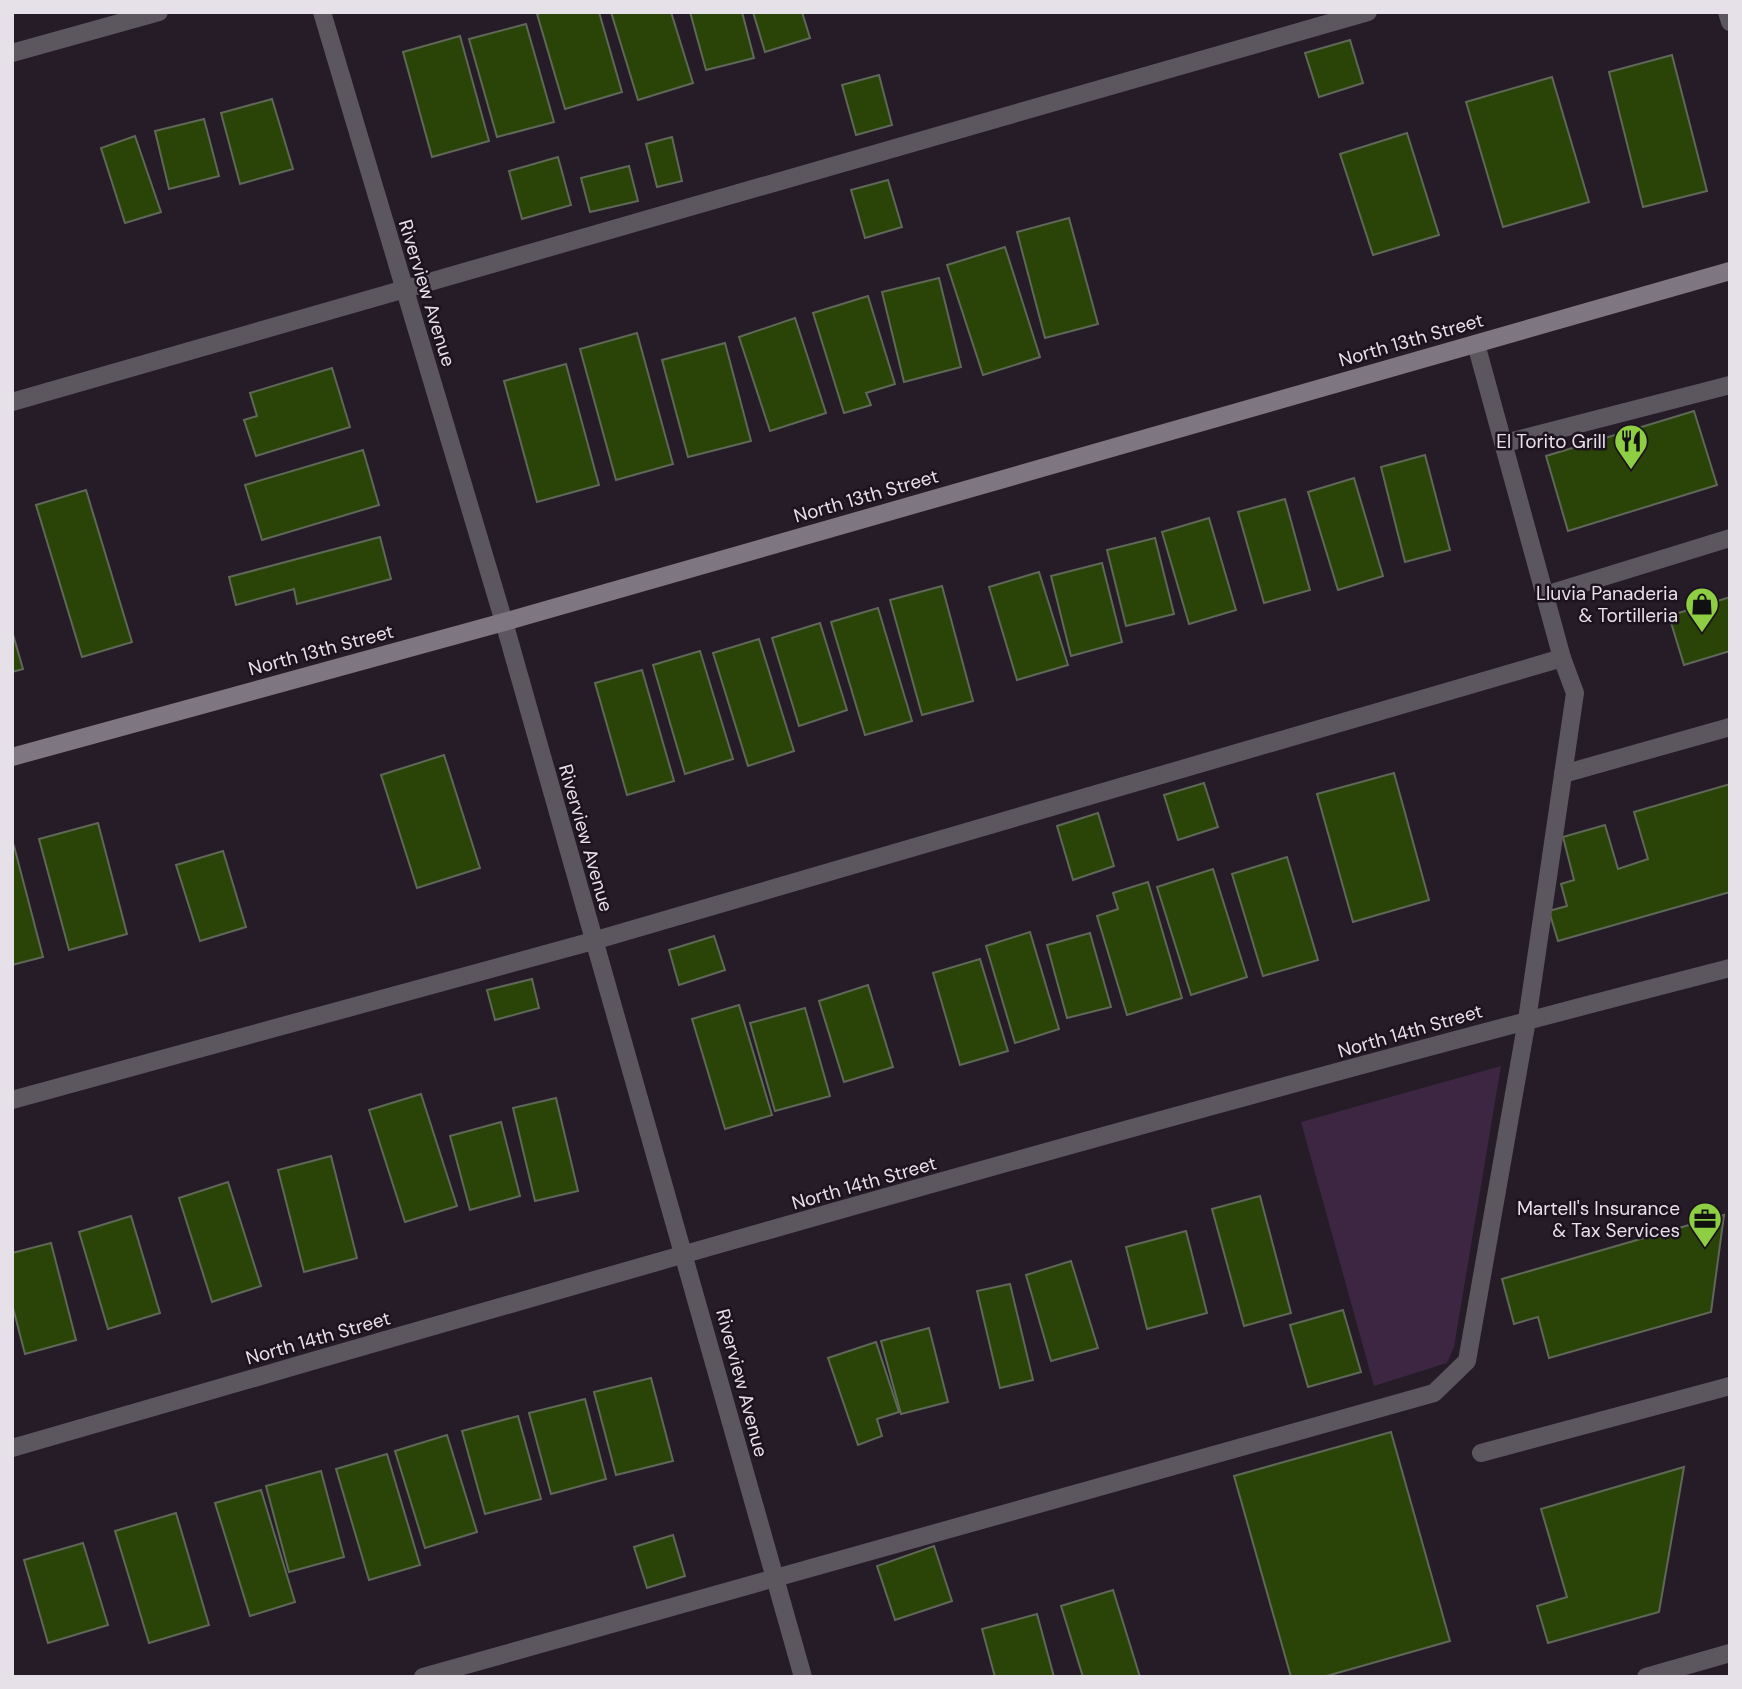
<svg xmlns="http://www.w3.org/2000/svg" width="1742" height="1689" font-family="'DM Sans',sans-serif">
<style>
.green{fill:#3c2642}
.building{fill:#2a4407;stroke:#5f6858;stroke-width:2}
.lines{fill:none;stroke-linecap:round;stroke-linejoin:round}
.lane{stroke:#5c575e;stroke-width:18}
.street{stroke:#5c575e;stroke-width:18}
.secondary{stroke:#7e7681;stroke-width:18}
.labels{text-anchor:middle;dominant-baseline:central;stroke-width:5;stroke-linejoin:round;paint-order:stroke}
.street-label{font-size:19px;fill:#e6e0e8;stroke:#1c131e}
.poi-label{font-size:19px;fill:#e6e0e8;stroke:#1c131e;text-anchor:end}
</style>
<rect width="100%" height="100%" fill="#251c28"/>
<path class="green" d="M1501 1066 1454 1347 1447 1363 1374 1386 1301 1122Z"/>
<g class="building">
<path d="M544 12H599L622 92 565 109 537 14Z"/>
<path d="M611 12H671L693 83 638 100Z"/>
<path d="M690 12H742L754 58 706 70Z"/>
<path d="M753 12H802L810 38 765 52Z"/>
<path d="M526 24 554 122 497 137 469 39Z"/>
<path d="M460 36 489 141 432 157 403 52Z"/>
<path d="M1350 40 1363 83 1319 97 1305 53Z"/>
<path d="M1672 55 1707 191 1643 207 1609 72Z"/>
<path d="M879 75 892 125 856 135 842 85Z"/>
<path d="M1552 77 1589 202 1503 227 1466 102Z"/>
<path d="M272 99 293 169 240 184 221 113Z"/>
<path d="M204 119 219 176 169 189 155 131Z"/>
<path d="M1407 133 1439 235 1373 255 1340 154Z"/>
<path d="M135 136 161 212 125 223 101 148Z"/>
<path d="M672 137 682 181 657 187 646 144Z"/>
<path d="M558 157 571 205 522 219 509 171Z"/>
<path d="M629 166 638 201 590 212 581 178Z"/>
<path d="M888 180 902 227 865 238 851 190Z"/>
<path d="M1069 218 1098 324 1045 338 1017 232Z"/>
<path d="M1005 247 1040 357 983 375 947 265Z"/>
<path d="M939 278 961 367 904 382 882 292Z"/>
<path d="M868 296 895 384 866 393 871 405 844 413 813 313Z"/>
<path d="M795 318 826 413 770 431 739 337Z"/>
<path d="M637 333 673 464 616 480 580 349Z"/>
<path d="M725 343 751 441 688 457 662 360Z"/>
<path d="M566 364 599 485 537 502 504 381Z"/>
<path d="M332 368 350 427 256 456 244 420 257 416 250 393Z"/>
<path d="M1694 411 1717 485 1568 531 1546 456Z"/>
<path d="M363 450 379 505 262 540 245 485Z"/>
<path d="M1425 455 1450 550 1405 562 1381 467Z"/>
<path d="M1354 478 1383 576 1338 590 1308 492Z"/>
<path d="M86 490 132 642 82 657 36 505Z"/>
<path d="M1285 499 1310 590 1264 603 1238 512Z"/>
<path d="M1209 518 1236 610 1189 624 1162 532Z"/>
<path d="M380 537 391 579 297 604 294 589 236 605 229 577Z"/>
<path d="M1155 538 1174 614 1126 626 1107 550Z"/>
<path d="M1102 563 1122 642 1071 656 1051 576Z"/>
<path d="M1039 572 1068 665 1017 680 989 587Z"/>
<path d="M942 586 973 701 922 715 890 600Z"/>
<path d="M1730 597V651L1684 665 1669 616Z"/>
<path d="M878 608 912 721 865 735 831 622Z"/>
<path d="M820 623 847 710 799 726 772 638Z"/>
<path d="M12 631 23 669 12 672Z"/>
<path d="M759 639 794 751 748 766 713 653Z"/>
<path d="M700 651 733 759 685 774 653 665Z"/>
<path d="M642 670 674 781 627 795 595 683Z"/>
<path d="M444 755 480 868 417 888 381 775Z"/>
<path d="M1394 773 1429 900 1353 922 1317 794Z"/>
<path d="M1204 783 1218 827 1178 840 1164 795Z"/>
<path d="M1730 784V892L1558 941 1549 911 1567 906 1561 884 1574 880 1563 837 1605 825 1618 869 1648 859 1634 812Z"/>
<path d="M1098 813 1114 866 1073 880 1057 826Z"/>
<path d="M98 823 127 934 69 950 39 839Z"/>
<path d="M14 846 43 957 12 965V847Z"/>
<path d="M223 851 246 927 200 941 176 865Z"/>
<path d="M1287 857 1318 960 1263 976 1232 874Z"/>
<path d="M1213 869 1247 977 1191 995 1157 887Z"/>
<path d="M1148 882 1182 998 1127 1015 1097 916 1118 909 1113 893Z"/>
<path d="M1030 932 1059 1029 1015 1043 986 946Z"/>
<path d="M1090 933 1111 1007 1067 1018 1047 945Z"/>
<path d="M714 936 725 970 679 985 669 950Z"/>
<path d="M980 959 1008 1051 960 1065 933 973Z"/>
<path d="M532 979 539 1008 495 1020 487 990Z"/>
<path d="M868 985 893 1067 844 1082 819 1001Z"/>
<path d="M739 1005 772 1115 725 1129 692 1019Z"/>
<path d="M805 1008 830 1096 775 1111 750 1023Z"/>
<path d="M421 1094 457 1206 405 1222 369 1110Z"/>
<path d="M556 1098 578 1191 535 1201 513 1108Z"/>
<path d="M501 1122 520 1196 470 1210 450 1136Z"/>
<path d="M331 1156 357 1258 304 1272 278 1170Z"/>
<path d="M228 1182 261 1286 212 1302 179 1198Z"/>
<path d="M1260 1196 1291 1313 1244 1326 1212 1209Z"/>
<path d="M1724 1215 1711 1312 1549 1358 1538 1317 1514 1324 1502 1279Z"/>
<path d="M131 1216 160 1313 108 1329 79 1232Z"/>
<path d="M1186 1231 1207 1313 1147 1329 1126 1247Z"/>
<path d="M51 1243 76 1340 25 1354 12 1304V1253Z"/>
<path d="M1071 1261 1098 1348 1051 1361 1026 1275Z"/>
<path d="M1010 1284 1033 1380 1000 1388 977 1291Z"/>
<path d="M1343 1310 1361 1372 1308 1387 1290 1325Z"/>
<path d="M929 1328 948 1402 901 1414 881 1341Z"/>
<path d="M876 1342 899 1412 877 1419 882 1436 858 1445 828 1358Z"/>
<path d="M651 1378 673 1461 616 1475 594 1392Z"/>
<path d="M585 1399 606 1479 551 1494 529 1413Z"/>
<path d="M518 1416 541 1499 485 1514 462 1431Z"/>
<path d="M1391 1432 1450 1641 1323 1677H1291L1234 1476Z"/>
<path d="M447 1435 477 1532 425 1548 395 1451Z"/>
<path d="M387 1454 420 1565 369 1580 336 1469Z"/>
<path d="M1684 1467 1659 1612 1548 1643 1537 1606 1567 1597 1541 1509Z"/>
<path d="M321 1471 344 1557 289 1572 266 1486Z"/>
<path d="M261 1490 295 1602 250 1616 215 1503Z"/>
<path d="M176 1513 209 1625 149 1643 115 1531Z"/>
<path d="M673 1535 685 1576 647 1588 634 1547Z"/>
<path d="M83 1543 108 1625 48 1643 24 1560Z"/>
<path d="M934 1546 952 1601 895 1620 877 1566Z"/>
<path d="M1113 1590 1140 1677H1083L1061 1606Z"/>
<path d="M1037 1614 1054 1677H995L982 1629Z"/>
</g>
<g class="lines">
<g class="lane">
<path d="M1476 344 1562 658"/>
<path d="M12 402 1368 12"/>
<path d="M1505 443 1730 385"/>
<path d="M1545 595 1730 538"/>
<path d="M1563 774 1730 727"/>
<path d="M12 1100 593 941 1562 658 1575 693 1527 1020 1467 1361 1434 1393 423 1677"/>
<path d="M1481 1453 1730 1386"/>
</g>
<g class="street">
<path d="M322 12 504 622 803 1677"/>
<path d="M1727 12 1730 22"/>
<path d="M12 53 159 12"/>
<path d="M12 1448C583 1283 1154 1116 1730 968"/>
<path d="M1646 1677 1730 1653"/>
</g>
<path class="secondary" d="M12 757 504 622 1730 271"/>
</g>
<defs>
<g id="restaurant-pin" transform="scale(1.75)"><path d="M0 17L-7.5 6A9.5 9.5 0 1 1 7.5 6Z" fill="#8ece43" stroke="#1c131e"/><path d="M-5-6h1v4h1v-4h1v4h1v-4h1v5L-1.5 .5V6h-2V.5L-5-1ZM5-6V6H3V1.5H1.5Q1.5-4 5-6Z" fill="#111"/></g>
<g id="shop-pin" transform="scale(1.75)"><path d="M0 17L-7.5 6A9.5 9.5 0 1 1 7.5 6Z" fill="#8ece43" stroke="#1c131e"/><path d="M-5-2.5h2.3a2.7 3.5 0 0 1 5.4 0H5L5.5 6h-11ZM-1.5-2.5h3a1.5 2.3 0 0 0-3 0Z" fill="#111"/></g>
<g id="office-pin" transform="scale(1.75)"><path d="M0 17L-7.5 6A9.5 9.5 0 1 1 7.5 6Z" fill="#8ece43" stroke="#1c131e"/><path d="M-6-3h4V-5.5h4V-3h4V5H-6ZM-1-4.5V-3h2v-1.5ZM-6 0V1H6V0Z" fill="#111"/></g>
</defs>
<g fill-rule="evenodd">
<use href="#restaurant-pin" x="1631" y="441"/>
<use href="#shop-pin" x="1702" y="604"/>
<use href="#office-pin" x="1705" y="1219"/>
</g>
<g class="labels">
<g class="street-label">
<text transform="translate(427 293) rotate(73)">Riverview Avenue</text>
<text transform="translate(1411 340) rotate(-16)">North 13th Street</text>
<text transform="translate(866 496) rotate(-16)">North 13th Street</text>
<text transform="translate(321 650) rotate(-15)">North 13th Street</text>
<text transform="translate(586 838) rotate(74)">Riverview Avenue</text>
<text transform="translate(1410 1031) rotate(-16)">North 14th Street</text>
<text transform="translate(864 1183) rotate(-16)">North 14th Street</text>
<text transform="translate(318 1338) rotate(-16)">North 14th Street</text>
<text transform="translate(742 1383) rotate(75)">Riverview Avenue</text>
</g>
<g class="poi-label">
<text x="1606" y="441">El Torito Grill</text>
<text x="1678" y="593">Lluvia Panaderia<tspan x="1678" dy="22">&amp; Tortilleria</tspan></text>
<text x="1680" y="1208">Martell's Insurance<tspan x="1680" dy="22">&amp; Tax Services</tspan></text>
</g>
</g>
<rect width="1742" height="1689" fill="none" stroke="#e6e0e8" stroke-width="28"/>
</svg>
